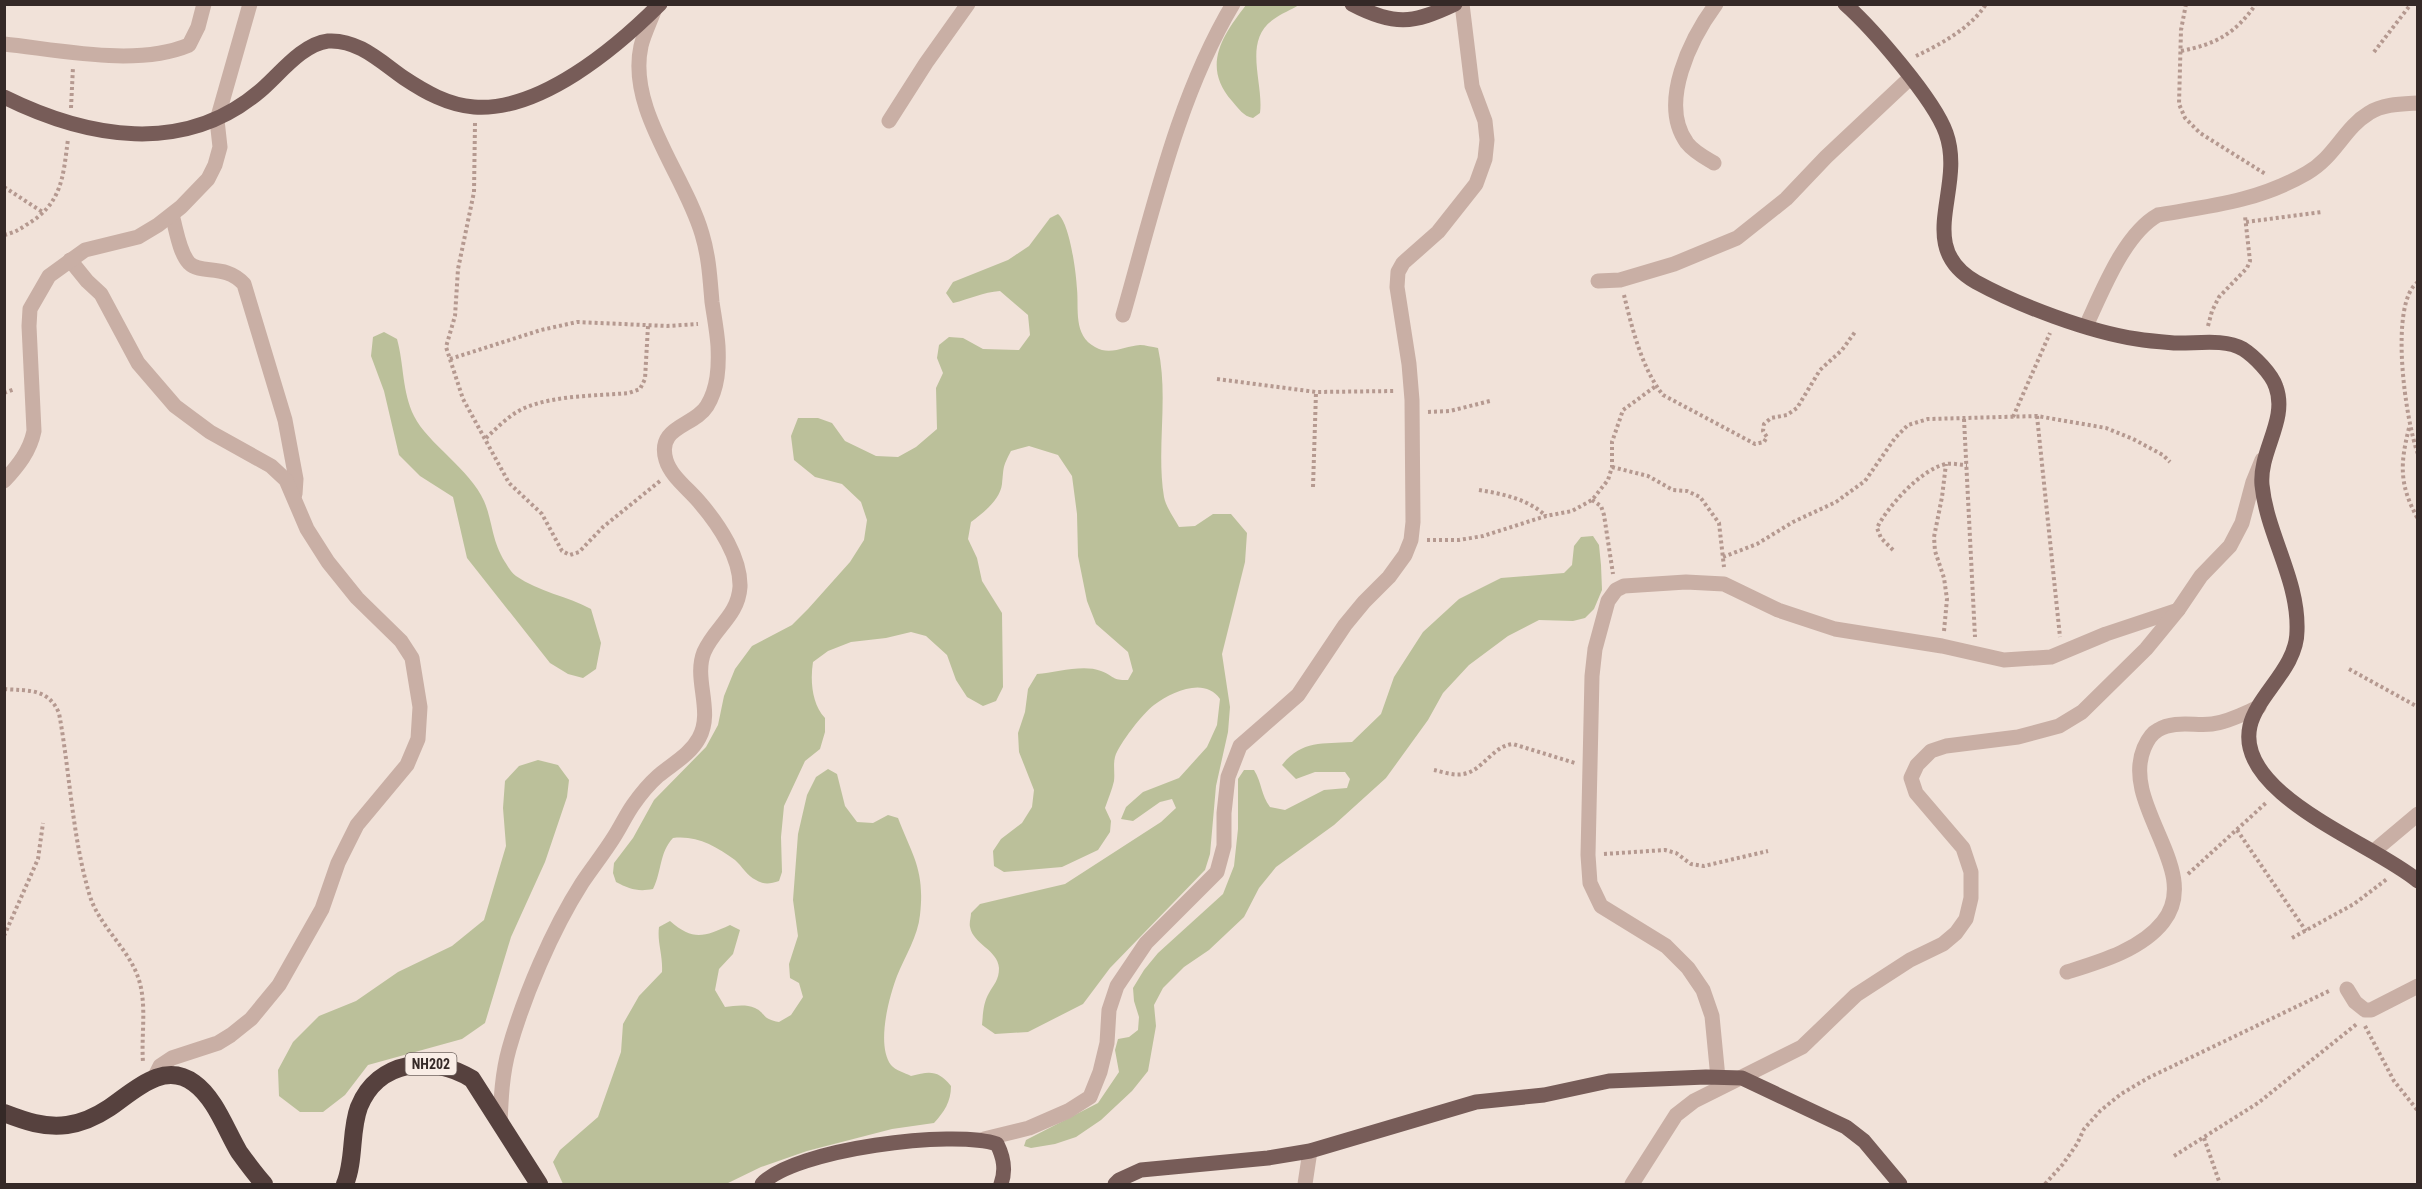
<svg xmlns="http://www.w3.org/2000/svg" width="2422" height="1189" font-family="'Roboto Condensed',sans-serif">
<style>
.green{fill:#bbc09a}
.lines{fill:none;stroke-linecap:round;stroke-linejoin:round}
.path{stroke:#b59990;stroke-width:4;stroke-dasharray:3 3;stroke-linecap:butt}
.minor{stroke:#c9afa5;stroke-width:15}
.major{stroke:#775c58;stroke-width:15}
.highway{stroke:#56413e;stroke-width:18}
.labels{text-anchor:middle;dominant-baseline:central;stroke-width:6;stroke-linejoin:round;paint-order:stroke}
.shield{fill:#f9ede6;stroke:#706460;stroke-width:1.5}
.shield-label{font-size:14px;font-weight:bold;fill:#352927}
</style>
<rect width="100%" height="100%" fill="#f1e2d9"/>
<g class="green">
<path d="M1246 5H1299C1291 10 1282 13 1274 19 1242 40 1264 83 1260 113L1253 118C1243 116 1239 109 1232 101 1201 66 1223 35 1246 5Z"/>
<path d="M1058 214C1070 224 1076 272 1077 289 1079 309 1073 335 1095 347 1110 356 1125 346 1140 345 1145 345 1152 347 1158 348 1169 397 1156 448 1164 497 1166 507 1174 518 1179 527L1195 526 1213 514H1231L1247 533 1245 562 1222 654 1230 707 1228 732 1216 786 1210 854 1205 870 1110 968 1083 1004 1028 1032 995 1034 982 1025C983 1015 983 1003 989 993 994 984 999 980 999 968 998 950 973 944 970 927 969 923 971 917 971 913L980 904 1065 884 1161 822 1176 808 1172 799 1160 802 1133 821 1121 819 1126 807 1143 792 1179 778 1207 747 1217 725 1220 699C1205 677 1173 691 1154 705 1143 713 1119 744 1115 757 1113 764 1115 773 1114 781 1112 790 1108 799 1105 808L1111 821 1110 832 1098 850 1062 867 1004 872 994 866 993 851 1001 839 1022 823 1032 807 1034 790 1019 752 1018 733 1025 712 1028 689 1037 674C1056 673 1082 664 1101 671 1113 675 1112 681 1128 680L1133 671 1128 652 1096 624 1087 601 1078 556 1077 514 1072 476 1058 455 1029 446 1011 451C1002 468 1004 467 1002 484 1000 500 983 513 971 522L968 539 977 558 982 581 1002 613 1003 687 996 701 983 706 967 697 956 680 947 655 926 636 911 632 886 638 851 642 828 651 813 662C810 681 812 704 825 718V732L820 749 805 761 784 806 781 837 782 872 779 881C770 884 764 885 756 880 747 876 742 866 735 860 716 846 696 835 673 838 659 853 662 871 653 889 638 892 629 889 616 882L613 873 614 863 633 838 654 800 706 747 718 725 724 696 735 669 752 646 792 625 808 609 850 562 864 540 867 520 861 502 842 484 815 477 794 460 791 436 798 418H818L832 423 845 441 876 456 898 457 916 447 937 429 936 388 943 373 937 358 939 345 949 337 963 338 983 349 1019 350 1030 335 1028 315 1000 291C983 292 970 299 953 303L946 293 953 282 1008 260 1029 246 1050 218Z"/>
<path d="M384 332 397 339C404 364 402 392 414 416 428 444 470 469 484 501 493 522 491 539 505 562 508 566 511 573 516 576 539 592 567 596 591 609L601 643 596 669 583 678 568 674 550 663 467 558 453 497 420 476 399 455 384 391 371 356 373 337Z"/>
<path d="M1593 536 1599 545 1601 565 1602 590 1594 609 1585 618 1573 621 1539 620 1508 636 1469 665 1443 693 1428 720 1386 778 1334 825 1276 867 1259 888 1244 917 1209 950 1184 967 1163 988 1154 1005 1156 1026 1148 1071 1132 1091 1101 1120 1076 1137 1055 1144 1031 1148 1024 1146 1026 1140 1098 1103 1119 1072 1115 1050 1118 1039 1129 1037 1138 1030 1139 1017 1134 1001 1133 988 1144 970 1158 953 1223 894 1234 866 1238 829V779L1244 770H1254C1262 783 1261 795 1270 807L1285 810 1324 790 1347 788 1350 779 1345 772H1315L1296 779 1282 765C1302 740 1322 744 1352 742L1381 714 1394 677 1423 632 1459 599 1501 578 1564 573 1572 565 1574 546 1581 537Z"/>
<path d="M538 760 558 765 569 780 567 797 545 862 511 937 485 1023 462 1039 368 1065 345 1095 323 1112H300L279 1096 278 1070 293 1042 319 1016 356 1001 398 972 452 946 484 920 506 846 503 808 505 781 519 766Z"/>
<path d="M828 769 837 774 845 806 857 822 873 823 888 815 898 818C913 857 925 870 920 915 918 936 905 956 897 976 889 997 876 1045 891 1065 895 1070 905 1073 911 1076 930 1071 938 1070 951 1086 951 1102 944 1112 934 1123L892 1129 807 1151 761 1167 726 1184H563L553 1162 560 1150 598 1117 621 1052 623 1024 639 996 662 972C663 955 657 942 659 927L670 921C693 941 704 937 730 925L740 930 733 954 719 969 715 990 725 1007C735 1006 745 1004 755 1008 766 1013 761 1019 779 1022L791 1015 803 997 799 983 790 978 789 964 798 936 793 900 798 834 807 795 816 777Z"/>
</g>
<g class="lines">
<g class="path">
<path d="M2186 4 2181 30 2179 104 2185 118 2200 133 2267 175"/>
<path d="M2181 51C2216 44 2235 34 2256 4"/>
<path d="M2374 52 2411 4"/>
<path d="M1916 56C1941 44 1971 28 1986 4"/>
<path d="M71 108 73 67"/>
<path d="M475 123 474 192 458 269 455 316 446 347 463 399 509 483 542 514 562 551 570 555 579 552 603 527 660 481"/>
<path d="M4 187 44 213"/>
<path d="M2246 222 2322 212"/>
<path d="M4 235C13 233 19 230 26 225 62 204 63 178 68 139"/>
<path d="M2418 282C2388 303 2406 423 2418 454"/>
<path d="M1624 295C1632 328 1642 369 1663 395L1755 444 1764 442 1767 437 1763 431 1764 424 1771 418 1787 415 1797 408 1820 370 1842 350 1855 332"/>
<path d="M2208 326 2212 311 2219 297 2247 268 2250 261 2245 216"/>
<path d="M450 359 541 330 577 322 667 326 698 324"/>
<path d="M1217 379 1316 392 1396 391"/>
<path d="M4 393 15 389"/>
<path d="M1428 412 1450 411 1490 401"/>
<path d="M2037 416 2060 637"/>
<path d="M2013 417 2050 333"/>
<path d="M1964 419 1975 637"/>
<path d="M2409 428C2400 464 2399 485 2418 519"/>
<path d="M486 438C498 427 511 413 527 407 558 395 595 396 629 393L640 389 645 379 648 326"/>
<path d="M1612 467 1648 476 1673 490 1687 491 1700 497 1719 523 1724 567"/>
<path d="M1313 487 1316 392"/>
<path d="M1479 490C1503 494 1528 499 1546 516"/>
<path d="M1592 500 1601 506 1604 515 1613 574"/>
<path d="M1427 540H1459L1483 536 1546 516 1572 511 1592 500 1608 480 1612 467V442L1623 410 1656 386"/>
<path d="M1893 550 1881 538 1877 528C1887 507 1923 467 1947 464 1953 463 1960 465 1967 465"/>
<path d="M1723 557 1757 544 1793 522 1836 502 1865 481 1895 438 1908 425 1928 419 2037 416 2106 428 2133 439 2163 455 2170 462"/>
<path d="M1944 631 1947 599 1944 578 1935 551 1934 537 1942 497 1946 464"/>
<path d="M2349 669 2418 707"/>
<path d="M4 689C29 691 48 688 59 713 70 773 72 835 89 893 98 926 129 948 139 980 147 1006 141 1036 143 1062"/>
<path d="M1434 770C1443 772 1454 776 1463 774 1483 771 1492 746 1513 744L1575 763"/>
<path d="M2237 830 2306 931"/>
<path d="M1604 854 1665 850 1676 853 1691 864 1704 866 1768 851"/>
<path d="M2188 874 2267 802"/>
<path d="M4 936 38 859 43 823"/>
<path d="M2292 938 2354 904 2387 879"/>
<path d="M2365 1026 2394 1081 2418 1111"/>
<path d="M2204 1138 2220 1184"/>
<path d="M2174 1156 2258 1103 2358 1023"/>
<path d="M2045 1184 2063 1164 2077 1144 2084 1129 2100 1111 2121 1094 2148 1078 2331 990"/>
</g>
<g class="minor">
<path d="M4 44C60 50 137 67 189 45L198 27 204 4"/>
<path d="M889 121 926 63 968 4"/>
<path d="M1714 163C1704 157 1694 152 1687 143 1658 103 1691 38 1716 4"/>
<path d="M172 215C176 228 179 252 189 263 201 275 225 263 244 284L285 420 296 479 295 494"/>
<path d="M70 260 87 281 101 294 138 363 175 406 210 432 271 466 286 480 307 529 328 562 357 598 401 641 412 658 420 707 418 739 407 765 357 825 338 863 322 909 279 985 251 1019 231 1035 218 1043 172 1058 160 1066 154 1078"/>
<path d="M1598 281 1620 280 1674 264 1737 238 1786 199 1826 157 1910 78"/>
<path d="M1123 315C1153 211 1177 98 1233 4"/>
<path d="M2086 326C2102 292 2124 234 2158 215 2211 206 2259 201 2307 173 2335 157 2344 128 2369 113 2383 104 2401 104 2418 103"/>
<path d="M4 481C18 466 30 451 34 431L29 326 30 309 49 276 85 250 138 237 158 225 181 207 208 179 215 165 220 147 217 120 250 4"/>
<path d="M2374 851 2418 814"/>
<path d="M2067 972C2099 962 2141 950 2163 922 2204 871 2120 805 2144 748 2147 741 2152 733 2158 730 2174 720 2195 726 2212 724 2229 722 2245 713 2259 707"/>
<path d="M2347 989 2355 1002 2365 1010H2371L2418 986"/>
<path d="M1718 1078 1712 1016 1703 990 1688 968 1666 946 1601 906 1590 883 1588 855 1592 676 1595 649 1608 601 1616 590 1624 586 1686 582 1724 584 1778 610 1835 629 1942 646 2004 660 2051 657 2106 634 2178 610"/>
<path d="M500 1124C501 1099 502 1074 509 1049 524 996 552 930 582 883 592 868 604 853 614 837 621 826 626 815 633 805 640 795 649 784 658 776 672 764 690 755 699 738 714 711 693 679 704 652 715 627 738 616 740 587 741 558 719 525 701 504 690 490 671 477 666 460 656 426 694 427 707 406 718 388 719 367 718 346 717 331 714 316 712 302 710 279 709 257 702 234 685 175 627 109 641 46 644 34 650 22 654 11"/>
<path d="M984 1139 1029 1128 1068 1111 1090 1097 1100 1072 1107 1043 1109 1010 1117 986 1146 943 1217 872 1224 846V813L1228 777 1240 746 1298 695 1345 625 1364 602 1389 577 1405 555 1411 540 1413 522 1412 400 1409 364 1397 287 1398 272 1403 263 1438 232 1476 184 1485 159 1487 140 1485 121 1472 86 1462 4"/>
<path d="M1305 1184 1310 1151"/>
<path d="M1632 1184 1676 1115 1694 1101 1802 1047 1856 995 1910 960 1943 944 1956 933 1966 919 1971 898V872L1963 848 1916 793 1911 778 1917 765 1931 751 1946 746 2018 737 2059 726 2082 712 2146 649 2178 610 2201 576 2230 546 2242 523 2253 482 2262 460"/>
</g>
<g class="major">
<path d="M1352 4C1394 26 1413 24 1455 4"/>
<path d="M1845 4C1872 28 1934 99 1946 133 1966 189 1913 246 1976 282 2018 305 2089 332 2137 339 2149 341 2162 342 2174 343 2195 344 2224 338 2243 349 2254 356 2272 374 2276 387 2288 420 2259 451 2262 485 2267 535 2299 580 2297 631 2297 668 2257 695 2250 726 2234 795 2375 844 2418 881"/>
<path d="M4 97C87 138 184 156 260 91 279 75 302 44 328 41 358 39 381 62 404 78 425 92 448 105 474 107 540 112 616 48 660 4"/>
<path d="M762 1184C794 1149 954 1129 997 1144 1004 1158 1006 1170 1001 1184"/>
<path d="M1115 1184 1119 1180 1141 1170 1268 1158 1310 1151 1476 1102 1544 1095 1609 1081 1706 1077 1742 1078 1846 1127 1864 1141 1900 1184"/>
</g>
<g class="highway">
<path d="M4 1113C25 1121 44 1128 67 1125 81 1123 97 1116 109 1108 133 1092 163 1060 194 1083 215 1098 226 1130 239 1152 247 1163 255 1174 264 1184"/>
<path d="M345 1184C355 1160 350 1131 359 1107 378 1060 432 1054 472 1079L539 1184"/>
</g>
</g>
<g class="labels">
<rect class="shield" x="405.5" y="1053" width="51" height="22" rx="4.5"/>
<g class="shield-label">
<text x="431" y="1064">NH202</text>
</g>
</g>
<rect width="2422" height="1189" fill="none" stroke="#352927" stroke-width="12"/>
</svg>
